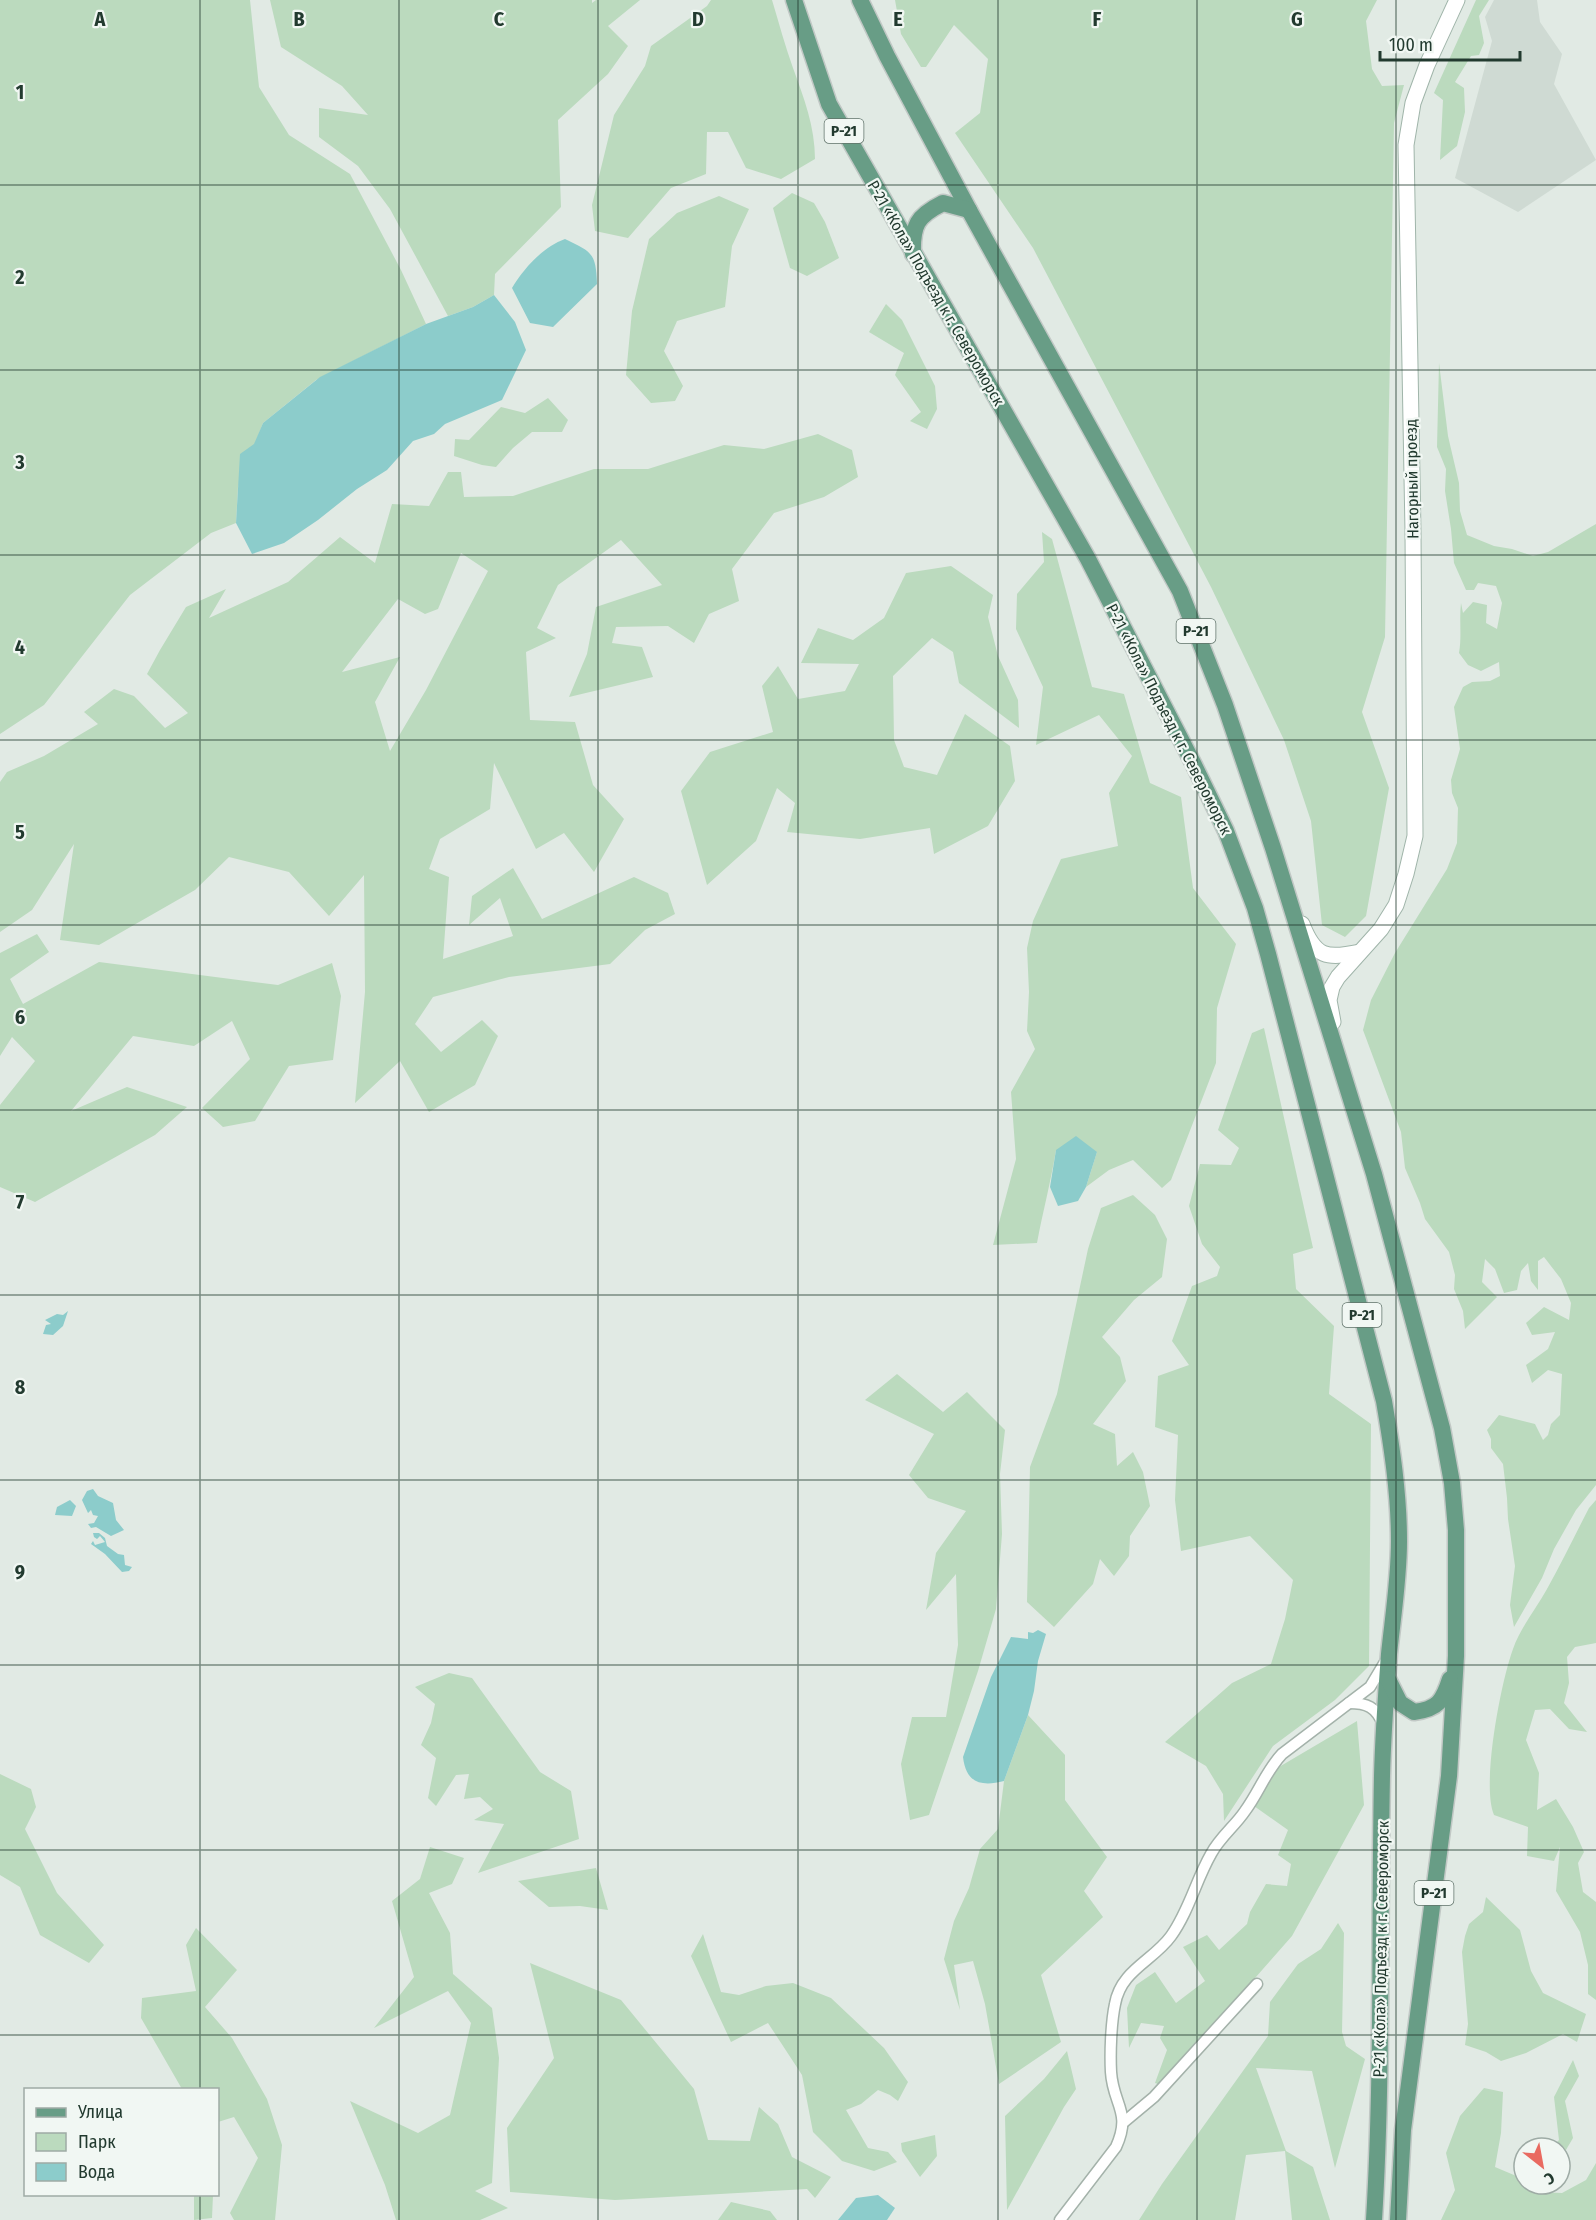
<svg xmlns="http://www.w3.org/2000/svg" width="1596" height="2220" font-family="'Fira Sans Condensed',sans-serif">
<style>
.built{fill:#cfdad3}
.green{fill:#bbdabe;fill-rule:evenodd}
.water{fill:#8ccccb}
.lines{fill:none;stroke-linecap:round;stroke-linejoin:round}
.minor-casing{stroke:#a4b2aa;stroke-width:13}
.secondary-casing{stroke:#a0b5aa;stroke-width:17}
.primary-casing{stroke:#c1c8c5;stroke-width:19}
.minor{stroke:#fff;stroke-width:10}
.secondary{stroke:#fff;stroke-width:15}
.primary{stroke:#689d86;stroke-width:16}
.grid{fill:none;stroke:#223a2f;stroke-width:1.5;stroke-opacity:0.55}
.labels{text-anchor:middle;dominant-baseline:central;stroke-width:4.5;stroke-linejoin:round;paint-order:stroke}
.shield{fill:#f1f7f3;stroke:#60736a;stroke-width:1.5}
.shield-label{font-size:15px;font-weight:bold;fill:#223a2f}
.street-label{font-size:16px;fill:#223a2f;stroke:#f1f7f3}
.grid-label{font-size:20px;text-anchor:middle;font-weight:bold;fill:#223a2f;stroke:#f1f7f3;stroke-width:4.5;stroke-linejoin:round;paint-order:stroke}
</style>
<rect width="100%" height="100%" fill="#e1eae4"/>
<path class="built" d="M1494 0H1537L1540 22 1562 54 1554 84 1596 160 1518 212 1455 178 1492 41 1485 17Z"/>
<g class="green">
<path d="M0 0H250L259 87 289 135 350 174 401 270 426 324 316 380 263 423 238 487 236 523 211 533 130 595 44 705 0 734Z"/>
<path d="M270 0H592V3L596 0H640L608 26 628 46 608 74 558 120 561 207 495 274 494 295 473 307 448 316 390 209 358 166 319 137V108L368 115 342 86 281 47Z"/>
<path d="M711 0H772C779 23 785 46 793 68 804 98 815 127 815 159L781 179 746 168 728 132H707L706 174 671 188 628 238 595 231 592 205 614 115 645 66 651 46 707 6Z"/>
<path d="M895 0H1377L1366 21 1372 69 1382 86 1404 85 1394 123 1385 637 1362 712 1389 788 1366 916 1345 937 1322 925 1311 821 1284 740 1211 587 1033 248 955 133 980 113 988 59 954 25 926 67H921L901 34Z"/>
<path d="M1476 0H1489L1479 16 1484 43 1479 55 1471 56 1455 82 1464 88 1465 112 1457 146 1440 160 1443 100 1434 93Z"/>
<path d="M792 193 814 203 825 222 839 258 807 276 790 268 773 208Z"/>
<path d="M719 196 749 209 732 246 725 307 677 321 664 351 683 386 675 401 651 403 626 375 632 311 649 239 677 213Z"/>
<path d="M886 304 902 320 935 386 937 409 927 429 910 421 921 412 895 375 904 353 869 332Z"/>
<path d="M1439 363 1448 436 1459 483 1460 511 1467 535 1494 546 1512 549 1533 556 1548 552 1596 524V1485L1576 1510 1554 1549 1542 1578 1514 1627 1510 1605 1515 1566 1508 1519 1507 1498 1503 1464 1491 1448V1439L1487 1430 1499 1415 1535 1424 1543 1440 1548 1435 1551 1424 1560 1415 1562 1374 1548 1370 1532 1383 1526 1365 1548 1349 1555 1332 1532 1335 1526 1323 1544 1307 1569 1320 1571 1303 1561 1279 1544 1257 1538 1261V1290L1531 1281 1528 1263 1521 1271 1517 1290 1504 1293 1495 1269 1485 1259 1482 1282 1497 1297 1465 1329 1463 1311 1454 1289 1455 1275 1449 1252 1425 1219 1420 1203 1405 1168 1401 1132 1363 1030 1371 1000 1395 953 1447 869 1457 843 1458 808 1452 793 1451 780 1460 749 1454 707 1463 687 1472 682 1490 681 1500 676 1499 662 1481 671 1468 665 1459 653C1462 636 1459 620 1461 603L1463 613 1473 602 1487 605 1486 623 1497 629 1502 603 1496 586 1478 583 1474 590H1466L1454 563 1451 529 1445 491 1446 469 1437 447Z"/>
<path d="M548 398 568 420 562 432H532L513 448 496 467 482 465 454 456 455 439 469 440 501 407 525 413Z"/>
<path d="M818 434 852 450 858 477 824 497 774 513 732 569 739 601 709 614 694 643 668 626 616 627 612 643 642 647 653 677 569 697 587 654 596 607 662 585 621 540 558 585 537 628 556 638 526 652 530 720 575 722 593 785 624 819 594 872 564 833 536 849 494 763 490 809 440 839 429 869 449 877 443 959 513 936 500 898 469 925 472 896 513 868 542 919 634 877 668 893 675 914 645 930 610 964 509 977 433 997 415 1024 441 1052 482 1020 498 1036 475 1085 429 1112 400 1061 355 1103 365 992 364 875 329 916 289 872 229 857 195 890 99 945 60 940 74 844 32 910 0 932V782L7 772 44 756 98 724 84 712 114 689 134 696 165 728 188 713 147 674 160 650 186 607 226 589 209 618 288 582 340 537 375 563 392 504 429 506 448 472H461L464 497 513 496 594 469H648L724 445 764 449ZM461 553 488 571 426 690 390 751 375 702 400 657 342 672 398 599 425 614 438 609Z"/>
<path d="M1042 532 1052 539 1092 687 1124 694 1150 783 1181 797 1193 888 1236 944 1217 1008 1216 1063 1171 1180 1162 1188 1133 1160 1109 1170 1086 1187 1097 1152 1056 1150C1051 1181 1043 1211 1037 1243L993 1245 1016 1159 1011 1092 1035 1049 1027 1031 1029 992 1027 948 1033 921 1061 859 1118 846 1109 793 1132 756 1099 715 1036 745 1043 687 1016 629 1017 594 1044 562Z"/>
<path d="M951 566 993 595 988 617 998 656 1018 700 1019 728 959 683 953 652 932 638 893 676 894 740 904 767 937 775 965 714 1010 746 1015 781 988 826 934 854 930 828 860 839 787 832 795 803 777 788 756 841 707 885 681 791 710 752 773 732 762 686 778 666 798 699 845 691 859 664 801 663 818 628 853 640 884 618 906 573Z"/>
<path d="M37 934 49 952 10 979 23 1004 99 962 278 985 332 963 341 996 333 1060 289 1066 255 1121 223 1127 202 1108 250 1059 232 1021 194 1046 133 1036 71 1111 127 1087 187 1107 155 1135 35 1202 0 1187V1105L35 1061 12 1037 0 1056V953Z"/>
<path d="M1264 1028 1313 1248 1293 1254 1296 1289 1334 1326 1329 1394 1371 1424 1369 1666 1335 1700 1273 1746 1224 1821 1223 1794 1206 1766 1165 1742 1232 1683 1271 1664 1285 1619 1293 1580 1250 1536 1181 1551 1175 1500 1178 1435 1155 1427 1158 1376 1189 1365 1172 1341 1192 1286 1217 1276 1220 1267 1202 1244 1189 1206 1200 1164 1231 1165 1239 1148 1218 1130 1252 1033Z"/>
<path d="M1133 1195 1155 1215 1167 1239 1162 1277 1134 1300 1102 1337 1120 1357 1126 1381 1093 1424 1115 1434 1117 1466 1133 1452 1143 1472 1150 1506 1130 1536 1129 1556 1114 1576 1100 1559 1093 1584 1054 1627 1027 1602 1030 1467 1057 1394 1088 1249 1101 1208Z"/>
<path d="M897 1374 943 1412 967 1392 1005 1430 1000 1474 1002 1534 996 1609 978 1671 929 1815 910 1820 901 1764 912 1717H946L958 1645 956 1574 926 1610 936 1553 966 1511 928 1498 909 1475 934 1434 865 1400Z"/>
<path d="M1596 1500V1643L1575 1647 1567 1657 1569 1683 1564 1703 1587 1732 1569 1729 1550 1709 1535 1710 1526 1740 1539 1773 1537 1810 1556 1799 1573 1827 1584 1852 1578 1863 1583 1892 1596 1902V2000L1588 1994V1965L1580 1932 1556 1891 1560 1847 1554 1861 1527 1856 1528 1827 1494 1815C1481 1785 1501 1681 1513 1649 1520 1628 1536 1609 1547 1589 1562 1562 1575 1535 1589 1508Z"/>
<path d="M449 1673 472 1678 540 1772 571 1791 579 1839 478 1873 504 1824 474 1820 493 1809 480 1797 464 1799 469 1774 456 1775 436 1806 428 1798 436 1758 421 1745 431 1723 435 1704 415 1687Z"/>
<path d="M1028 1715 1065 1755V1800L1107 1857 1084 1891 1103 1917 1041 1975 1061 2042 999 2084 985 2004 973 1961 954 1965 960 2010 944 1959 954 1921 969 1888 980 1849 998 1829 1004 1781Z"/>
<path d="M1357 1721 1364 1805 1292 1936 1161 2085 1155 2083 1167 2050 1160 2038 1164 2026 1141 2023 1129 2048 1127 2008 1136 1985 1155 1972 1176 2003 1205 1981 1183 1947 1207 1935 1219 1950 1247 1924 1250 1912 1266 1884 1287 1886 1291 1864 1278 1855 1288 1830 1254 1806 1279 1767Z"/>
<path d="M0 1774 31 1789 36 1807 25 1829 57 1893 104 1945 89 1963 40 1935 20 1887 0 1875Z"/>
<path d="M430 1847 464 1858 452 1884 429 1893 450 1933 453 1974 492 2008 499 2058 492 2183 475 2191 508 2208 480 2220H396L385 2185 350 2101 418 2133 450 2115 471 2023 448 1991 374 2028 414 1977 392 1901 420 1879Z"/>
<path d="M596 1868 608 1910 580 1906 549 1907 518 1881Z"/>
<path d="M1486 1897 1520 1930 1531 1971 1543 1993 1586 2014 1577 2042 1563 2034 1526 2053 1501 2061 1486 2052 1465 2045 1468 2024 1462 1952 1465 1936 1469 1924 1483 1912Z"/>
<path d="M1338 1923 1344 1933 1342 2032 1346 2046 1365 2059 1335 2168 1312 2071 1256 2068 1286 2151 1313 2167 1330 2220H1292L1285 2151 1246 2155 1235 2220H1139L1162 2184 1268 2036 1270 2002 1298 1964 1321 1949Z"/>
<path d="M196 1928 237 1970 205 2007 232 2038 267 2099 282 2145 275 2220H234L230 2213 258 2158 234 2117 218 2122V2090L182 2089 141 2018 142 1998 196 1991 186 1945Z"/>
<path d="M703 1934 721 1992 739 1995 766 1986 793 1983 831 1998 884 2048 908 2082 898 2101 890 2095 878 2090 861 2104 846 2110 868 2148 888 2152 897 2162 874 2171 842 2161 813 2132 802 2075 768 2023 731 2042 691 1956Z"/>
<path d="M530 1963 621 2000 694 2089 708 2140 750 2141 759 2107 778 2124 792 2157 831 2177 815 2198 807 2189 615 2200 510 2192 507 2128 554 2058Z"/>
<path d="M1067 2051 1076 2089 1064 2107 1007 2210 1005 2116 1044 2079Z"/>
<path d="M1573 2060 1579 2076 1565 2101 1573 2138 1560 2160V2148H1551L1559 2140 1554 2097Z"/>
<path d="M1484 2088 1503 2092 1501 2133 1495 2167 1521 2178 1524 2175V2184H1545L1541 2192 1562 2193 1586 2180 1596 2163V2220H1441L1455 2190 1446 2153 1460 2116Z"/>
<path d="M935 2135 937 2156 920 2177 902 2151 901 2143Z"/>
<path d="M194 2195H213L212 2218 194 2220Z"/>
<path d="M731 2202 770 2211 777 2220H718Z"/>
</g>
<g class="water">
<path d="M565 239C592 252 596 253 597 284L553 327 530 323 512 288C524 268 543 247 565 239Z"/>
<path d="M494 295 515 322 526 350 502 400 445 424 434 434 413 441 387 470 357 489 318 520 284 543 252 554 236 523 240 454 254 444 263 423 320 377 426 324 473 307Z"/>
<path d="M1076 1136 1097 1152 1086 1187 1078 1201 1058 1206 1050 1187 1056 1150Z"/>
<path d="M68 1311 63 1326 53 1335 43 1334 46 1325 51 1324 45 1320 57 1314 63 1315Z"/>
<path d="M93 1489 98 1496 113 1503 116 1520 124 1530 111 1536 96 1527 91 1528 88 1524 94 1523 98 1516 93 1515 91 1510 88 1513 82 1500 87 1491Z"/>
<path d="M70 1500 76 1506 72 1516 55 1515 57 1507Z"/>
<path d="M93 1533H99L105 1538 107 1546 118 1554 124 1555 125 1565 132 1567 129 1571 122 1572 105 1554 91 1544 93 1541 95 1545 105 1542 100 1536 97 1539 94 1537Z"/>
<path d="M1038 1630 1046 1634 1038 1661 1034 1691 1028 1715 1004 1781C981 1787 966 1783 963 1757L991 1677 1011 1637 1028 1639V1632L1033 1633Z"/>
<path d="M878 2195 895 2208 887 2220H838L856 2198Z"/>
</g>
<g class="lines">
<g class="minor-casing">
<g id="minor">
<path d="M1349 1703C1367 1703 1376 1707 1383 1724"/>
<path d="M1124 2122 1154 2097 1257 1984"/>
<path d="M1060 2220 1116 2147C1132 2112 1113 2105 1111 2072 1110 2053 1111 2023 1115 2004 1121 1970 1153 1961 1171 1936 1189 1911 1196 1880 1211 1854 1220 1837 1235 1826 1245 1811 1259 1792 1266 1771 1282 1754L1370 1687 1385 1662"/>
</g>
</g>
<g class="secondary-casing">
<g id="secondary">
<path d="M1302 924C1315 958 1327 959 1360 952"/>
<path d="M1333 1022 1329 1000 1332 987 1338 977 1381 929 1396 905 1406 874 1415 836 1413 532 1406 145 1413 103 1427 65 1457 0"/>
</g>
</g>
<g class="primary-casing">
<g id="primary">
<path d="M794 0 829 104 1088 559 1194 765 1226 831 1255 908 1268 954 1384 1401C1392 1448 1399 1494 1399 1541 1399 1579 1393 1616 1389 1654 1386 1694 1383 1735 1382 1776 1379 1924 1383 2072 1374 2220"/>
<path d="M860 0 887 56 969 210 1180 591 1225 705 1273 848 1374 1174 1442 1428 1452 1483 1456 1530V1656L1449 1776 1403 2130 1398 2220"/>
<path d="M913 254C912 225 917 216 943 203L969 210"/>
<path d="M1388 1679 1400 1703 1414 1712C1438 1709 1443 1701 1450 1679"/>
</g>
</g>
<use href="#minor" class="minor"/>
<use href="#secondary" class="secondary"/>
<use href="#primary" class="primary"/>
</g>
<path class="grid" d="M200 0V2090M399 0V2220M598 0V2220M798 0V2220M998 0V2220M1197 0V2220M1396 0V2220M0 185H1596M0 370H1596M0 555H1596M0 740H1596M0 925H1596M0 1110H1596M0 1295H1596M0 1480H1596M0 1665H1596M0 1850H1596M0 2035H1596M200 2194V2220"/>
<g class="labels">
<g class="shield">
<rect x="824.5" y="119" width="39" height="24" rx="4.5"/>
<rect x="1176.5" y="619" width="39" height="24" rx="4.5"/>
<rect x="1342.5" y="1303" width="39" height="24" rx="4.5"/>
<rect x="1414.5" y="1881" width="39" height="24" rx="4.5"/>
</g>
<g class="shield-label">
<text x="844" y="131">Р-21</text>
<text x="1196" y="631">Р-21</text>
<text x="1362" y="1315">Р-21</text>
<text x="1434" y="1893">Р-21</text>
</g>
<g class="street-label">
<text transform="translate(936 293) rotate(60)">Р-21 «Кола» Подъезд к г. Североморск</text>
<text transform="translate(1412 479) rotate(-91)">Нагорный проезд</text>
<text transform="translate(1169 719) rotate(63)">Р-21 «Кола» Подъезд к г. Североморск</text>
<text transform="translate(1381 1949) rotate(-89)">Р-21 «Кола» Подъезд к г. Североморск</text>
</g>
</g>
<g class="grid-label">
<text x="100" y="26">A</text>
<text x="299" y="26">B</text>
<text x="499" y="26">C</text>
<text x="698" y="26">D</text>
<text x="898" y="26">E</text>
<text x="1097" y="26">F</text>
<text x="1297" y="26">G</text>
<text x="20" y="99">1</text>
<text x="20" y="284">2</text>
<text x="20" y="469">3</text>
<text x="20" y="654">4</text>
<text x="20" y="839">5</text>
<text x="20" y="1024">6</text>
<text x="20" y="1209">7</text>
<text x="20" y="1394">8</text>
<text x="20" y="1579">9</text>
</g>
<rect x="24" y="2088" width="195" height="108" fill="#f1f7f3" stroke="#9eaba5" stroke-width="1.5"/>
<rect x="36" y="2108" width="30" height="9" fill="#689d86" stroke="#9eaba5" stroke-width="1.5"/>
<text x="78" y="2118" font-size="18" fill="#223a2f">Улица</text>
<rect x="36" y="2133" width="30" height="18" fill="#bbdabe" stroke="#9eaba5" stroke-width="1.5"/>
<text x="78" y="2148" font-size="18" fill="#223a2f">Парк</text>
<rect x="36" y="2163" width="30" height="18" fill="#8ccccb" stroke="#9eaba5" stroke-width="1.5"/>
<text x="78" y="2178" font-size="18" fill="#223a2f">Вода</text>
<g transform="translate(1542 2166) rotate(149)"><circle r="28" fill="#f1f7f3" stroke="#9eaba5" stroke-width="1.5"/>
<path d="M0-4.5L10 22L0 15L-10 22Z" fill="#e96a60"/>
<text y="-9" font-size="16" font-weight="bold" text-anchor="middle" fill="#223a2f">С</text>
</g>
<path d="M1380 51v9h140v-9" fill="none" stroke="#223a2f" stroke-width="3"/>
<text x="1389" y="51" font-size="18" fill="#223a2f" stroke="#f1f7f3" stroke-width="4.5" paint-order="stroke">100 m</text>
</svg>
